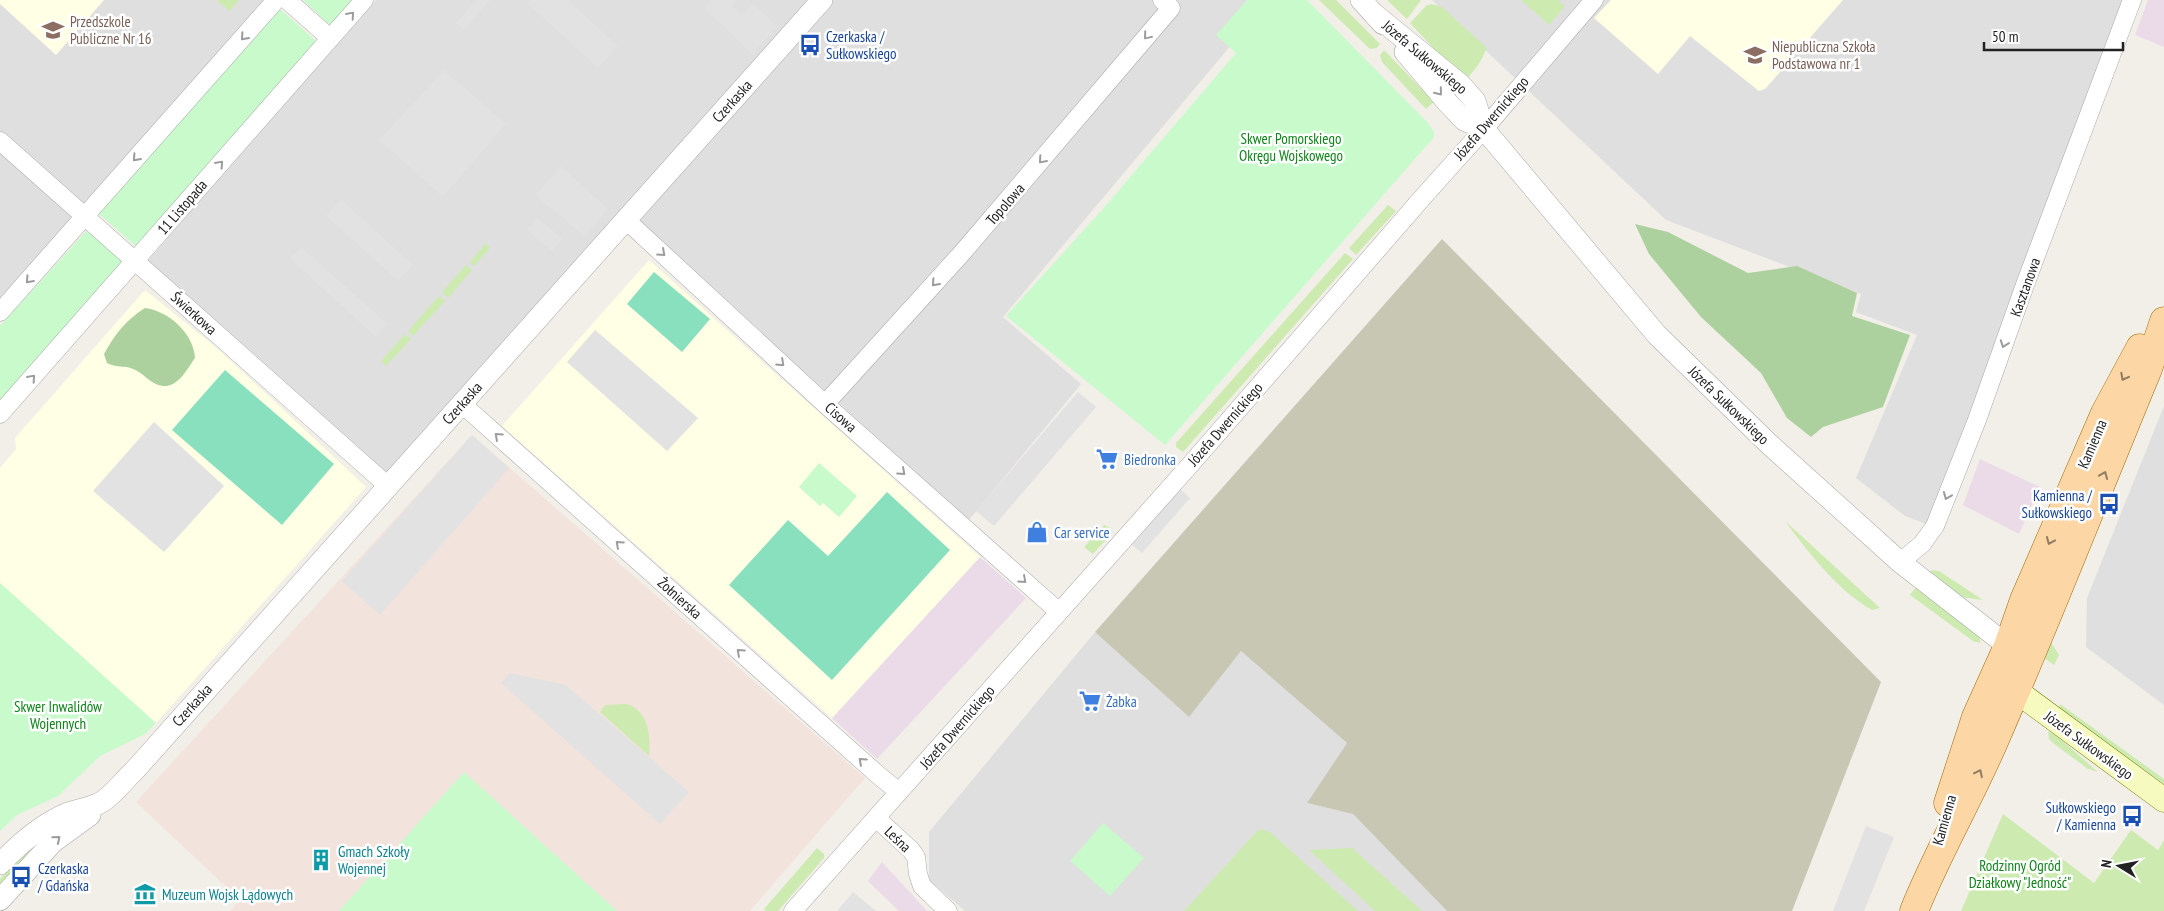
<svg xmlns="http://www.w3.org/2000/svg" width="2164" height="911" font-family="'PT Sans Narrow',sans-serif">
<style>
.residential{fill:#e0dfdf}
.industrial{fill:#ebdbe8}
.education{fill:#ffffe5}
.military{fill:#f3e3dd}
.construction{fill:#c7c7b4}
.grass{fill:#cdebb0}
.forest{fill:#add19e}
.park{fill:#c8facc}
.pitch{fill:#88e0be}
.parking{fill:#e2e2e2}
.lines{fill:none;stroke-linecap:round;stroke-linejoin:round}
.minor-casing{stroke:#a9a9a9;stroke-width:19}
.tertiary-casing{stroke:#a9a9a9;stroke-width:22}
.secondary-casing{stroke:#707d05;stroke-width:25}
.primary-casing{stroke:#a06b00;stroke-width:29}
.minor{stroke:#fff;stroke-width:18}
.tertiary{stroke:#fff;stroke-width:21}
.secondary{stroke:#f7fabf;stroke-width:24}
.primary{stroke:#fcd6a4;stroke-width:28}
.oneway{stroke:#9c9c9c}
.oneway2{stroke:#8f7c63}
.labels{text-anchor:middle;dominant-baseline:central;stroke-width:5;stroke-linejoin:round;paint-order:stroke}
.education-label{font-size:15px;fill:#785e54;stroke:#fff;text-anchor:start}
.transit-label{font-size:15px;fill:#164399;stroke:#fff;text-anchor:start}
.street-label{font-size:15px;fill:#222;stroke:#fff}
.park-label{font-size:15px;fill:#0c8416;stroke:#fff}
.shop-label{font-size:15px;fill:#366cbe;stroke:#fff;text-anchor:start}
.culture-label{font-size:15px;fill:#0d838f;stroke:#fff;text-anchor:start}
</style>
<rect width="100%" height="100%" fill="#f2efe9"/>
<g class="residential">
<path d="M0 0H276L0 312Z"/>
<path d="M376 0H1269L1003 317 1081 384 969 520 625 210 388 474 147 262Z"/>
<path d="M1432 0H2132L1926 524 1905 516 1856 478 1917 335 1856 312 1861 294 1666 220Z"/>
<path d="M2164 406V705L2086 647 2087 598Z"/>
<path d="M1095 632 1189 717 1241 651 1347 743 1307 803 1353 814 1447 911H965L929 880V832Z"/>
</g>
<g class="industrial">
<path d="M2148 0H2164V47L2135 35Z"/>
<path d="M1980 459 2040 487 2019 534 1963 505Z"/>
<path d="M980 557 1026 598 877 759 832 718Z"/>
<path d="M882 862 927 911H899L868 881Z"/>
</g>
<g class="education">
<path d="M0 0H104L56 55 0 4Z"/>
<path d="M1611 0H1843L1765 89 1759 91 1690 36 1658 74 1594 18Z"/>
<path d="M649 260 980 557 832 718 502 426Z"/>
<path d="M145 290 219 350 366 487 156 723 0 583V468L16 449 15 438Z"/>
</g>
<path class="military" d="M472 435 865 778 750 911H230L240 900 136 802Z"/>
<path class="construction" d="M1442 239 1881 682 1792 911H1447L1353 814 1307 803 1347 743 1241 651 1189 717 1095 632Z"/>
<g class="grass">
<path d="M216 0H239L230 11Z"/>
<path d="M1319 0H1336L1380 44 1377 48 1370 49Z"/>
<path d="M1387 0H1421L1407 19Z"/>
<path d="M1521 0H1558L1565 6 1549 25Z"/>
<path d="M1431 4 1442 7 1487 48 1479 64 1467 79 1463 80 1410 23 1426 6Z"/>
<path d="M1384 50 1434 102 1426 109 1382 62 1380 55Z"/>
<path d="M1388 205 1396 211 1356 255 1349 248Z"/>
<path d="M486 243 490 248 474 266 470 262Z"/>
<path d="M1345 253 1353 259 1183 452 1176 447V443Z"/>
<path d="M466 265 472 270 448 298 442 292Z"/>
<path d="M439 296 445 301 413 336 408 331Z"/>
<path d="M405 334 411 339 386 366 381 361Z"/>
<path d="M1785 521 1880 608 1872 610C1836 589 1810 554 1785 521Z"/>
<path d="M1104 525 1109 527 1112 533 1093 554 1084 547Z"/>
<path d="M1932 570 1939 571 1983 600 1961 597 1930 572Z"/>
<path d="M1916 587 1977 634 1980 638V643L1973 641 1910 595Z"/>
<path d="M2050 641 2059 655 2054 665 2040 655Z"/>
<path d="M626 704C648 709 651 736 649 756L600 712 605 705Z"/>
<path d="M2060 704 2164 779V784L2058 710Z"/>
<path d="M2048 731 2057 736 2098 772 2088 769 2053 743 2049 739Z"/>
<path d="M2003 814 2094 883 2131 830 2158 850 2164 840V911H1961Z"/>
<path d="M1259 829 1270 832 1358 911H1184Z"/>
<path d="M40 840 0 891V879L19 857Z"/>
<path d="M817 848 824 854V858L778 911H766L764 909Z"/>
<path d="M1352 848 1422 911H1375L1309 850Z"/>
</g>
<g class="forest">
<path d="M1635 224 1668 232 1748 273 1797 266 1857 293 1852 316 1910 335 1883 407 1823 427 1811 437 1787 418 1761 373 1701 317 1649 254Z"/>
<path d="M145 308C169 311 194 334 195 358 186 371 175 393 156 384 148 381 142 372 133 369 124 365 116 368 107 363L104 354C115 334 126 320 145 308Z"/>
</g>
<g class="park">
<path d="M303 0H355L331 26Z"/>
<path d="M1247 0H1307L1427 122 1434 132V137L1165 445 1006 316 1102 210 1236 53 1216 35Z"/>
<path d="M279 8 318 43 139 249 98 213Z"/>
<path d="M90 227 125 264 0 407V326Z"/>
<path d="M819 463 857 496 839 517 823 503 820 506 799 487Z"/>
<path d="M0 583 156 723 145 734 100 756 58 796 17 815 0 831Z"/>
<path d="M464 772 617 911H339Z"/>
<path d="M1103 823 1144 858 1110 896 1070 861Z"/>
</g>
<g class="pitch">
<path d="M654 272 710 319 682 352 627 304Z"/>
<path d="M225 370 334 464 282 525 172 430Z"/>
<path d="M887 492 950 550 832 680 729 585 788 520 828 556Z"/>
</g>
<g class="parking">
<path d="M476 0H490L463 31 456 23Z"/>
<path d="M531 0H568L618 46 598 68 528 4Z"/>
<path d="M712 0H736L732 5 742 15 753 4 778 27 752 54 704 8Z"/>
<path d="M444 70 506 124 443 197 379 140Z"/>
<path d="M561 166 608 209 585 237 535 195Z"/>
<path d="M341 199 413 265 398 281 326 216Z"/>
<path d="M537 218 563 239 552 251 526 230Z"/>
<path d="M301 247 388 324 376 337 290 259Z"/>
<path d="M595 330 698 418 667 451 567 362Z"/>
<path d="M1078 392 1096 407 994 526 976 511Z"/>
<path d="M154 422 224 486 164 552 93 491Z"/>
<path d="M472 435 509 468 380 615 342 581Z"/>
<path d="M1180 489 1190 498 1142 553 1132 545Z"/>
<path d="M510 673 566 685 689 792 660 824 501 683Z"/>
<path d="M1866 826 1894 837 1864 911H1833Z"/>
<path d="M853 892 876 911H837Z"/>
</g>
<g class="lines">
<g class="minor-casing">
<g id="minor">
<path d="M287 0 330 38"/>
<path d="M0 141 388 486"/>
<path d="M626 220 825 404 1058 611"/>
<path d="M0 312 276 0"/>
<path d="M462 404 877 774 899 792"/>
<path d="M825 404 962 253 1171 8 1162 0"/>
<path d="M0 414 364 0"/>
<path d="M1900 562 1922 544 1935 526 1977 420 2026 282 2132 0"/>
<path d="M876 818 911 850 916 857 918 874 922 886 948 911"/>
<path d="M793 911 1190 465 1423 197 1484 129 1594 0"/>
</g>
</g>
<g class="tertiary-casing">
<g id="tertiary">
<path d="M1361 0 1383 24"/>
<path d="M1374 14 1461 85 1475 101 1484 129 1657 335 1769 444 1900 562 2008 646"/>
<path d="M1405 52 1447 102 1464 120 1484 129"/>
<path d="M0 864C19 844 42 824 68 813 78 810 88 808 98 804 112 797 123 781 135 770L822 0"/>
<path d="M0 900 53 842 90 815"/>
</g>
</g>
<g class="secondary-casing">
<path id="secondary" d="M2015 690 2164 800"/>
</g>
<g class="primary-casing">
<g id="primary">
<path d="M1948 803 1976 717 2008 646 2024 600 2105 413 2140 348"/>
<path d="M1914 911C1938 851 1971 796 1996 737 2049 615 2097 492 2148 369L2164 321"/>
</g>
</g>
<use href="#minor" class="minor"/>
<use href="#tertiary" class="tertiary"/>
<use href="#secondary" class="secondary"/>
<use href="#primary" class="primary"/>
</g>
<defs><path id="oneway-chevron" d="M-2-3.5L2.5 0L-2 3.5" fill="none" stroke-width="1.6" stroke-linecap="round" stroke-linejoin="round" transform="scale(1.25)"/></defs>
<g class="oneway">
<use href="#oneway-chevron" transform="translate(351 15) rotate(-49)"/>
<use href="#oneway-chevron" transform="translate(1147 36) rotate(130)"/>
<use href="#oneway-chevron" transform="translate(244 37) rotate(132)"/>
<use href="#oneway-chevron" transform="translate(1439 92) rotate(51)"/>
<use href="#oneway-chevron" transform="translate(136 158) rotate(132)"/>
<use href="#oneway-chevron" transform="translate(1042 160) rotate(131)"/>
<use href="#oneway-chevron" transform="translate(220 164) rotate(-49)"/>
<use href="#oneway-chevron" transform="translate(662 253) rotate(42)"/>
<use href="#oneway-chevron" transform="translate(29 280) rotate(132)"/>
<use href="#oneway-chevron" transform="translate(935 283) rotate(132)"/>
<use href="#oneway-chevron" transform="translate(2004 344) rotate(110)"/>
<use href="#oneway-chevron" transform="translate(781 363) rotate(43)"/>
<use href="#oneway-chevron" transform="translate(32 378) rotate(-49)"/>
<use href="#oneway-chevron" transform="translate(498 436) rotate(-138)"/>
<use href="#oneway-chevron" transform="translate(902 472) rotate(42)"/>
<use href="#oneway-chevron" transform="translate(1947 496) rotate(112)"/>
<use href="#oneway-chevron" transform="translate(619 544) rotate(-138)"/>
<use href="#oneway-chevron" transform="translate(1023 580) rotate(42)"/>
<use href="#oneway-chevron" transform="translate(740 652) rotate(-138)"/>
<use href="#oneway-chevron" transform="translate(862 761) rotate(-138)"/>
<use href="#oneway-chevron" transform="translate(57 839) rotate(-40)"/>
</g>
<g class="oneway2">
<use href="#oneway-chevron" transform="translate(2124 377) rotate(118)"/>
<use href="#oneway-chevron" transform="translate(2104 475) rotate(-68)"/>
<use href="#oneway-chevron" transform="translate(2050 541) rotate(113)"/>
<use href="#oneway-chevron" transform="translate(1979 773) rotate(-64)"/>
</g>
<defs>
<g id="school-bare" transform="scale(1.725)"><path d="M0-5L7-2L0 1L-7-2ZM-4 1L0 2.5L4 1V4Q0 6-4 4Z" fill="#8d6e63" stroke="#fff" stroke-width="2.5" paint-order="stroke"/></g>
<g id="bus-bare" transform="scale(1.725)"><path d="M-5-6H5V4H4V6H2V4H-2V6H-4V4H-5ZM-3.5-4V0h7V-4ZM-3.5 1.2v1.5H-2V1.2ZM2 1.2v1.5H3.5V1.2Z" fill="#1a4fb4" stroke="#fff" stroke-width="2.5" paint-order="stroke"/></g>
<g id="supermarket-bare" transform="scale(1.725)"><path d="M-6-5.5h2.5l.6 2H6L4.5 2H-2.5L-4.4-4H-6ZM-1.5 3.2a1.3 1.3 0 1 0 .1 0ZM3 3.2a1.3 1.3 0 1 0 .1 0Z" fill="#3f7fe0" stroke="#fff" stroke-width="2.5" paint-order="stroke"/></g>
<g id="shop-bare" transform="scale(1.725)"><path d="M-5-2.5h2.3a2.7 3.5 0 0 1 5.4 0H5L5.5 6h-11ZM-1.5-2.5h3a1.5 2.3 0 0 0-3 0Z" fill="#3f7fe0" stroke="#fff" stroke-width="2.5" paint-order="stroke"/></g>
<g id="building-bare" transform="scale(1.725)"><path d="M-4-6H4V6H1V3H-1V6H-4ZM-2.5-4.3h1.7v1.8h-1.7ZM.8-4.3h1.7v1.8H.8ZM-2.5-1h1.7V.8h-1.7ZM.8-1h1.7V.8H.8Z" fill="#0f9aa8" stroke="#fff" stroke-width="2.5" paint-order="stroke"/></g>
<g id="museum-bare" transform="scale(1.725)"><path d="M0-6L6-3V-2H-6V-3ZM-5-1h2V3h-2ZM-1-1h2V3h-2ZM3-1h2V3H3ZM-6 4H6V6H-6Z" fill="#0f9aa8" stroke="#fff" stroke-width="2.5" paint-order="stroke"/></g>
</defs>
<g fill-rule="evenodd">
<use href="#school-bare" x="53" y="30"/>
<use href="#bus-bare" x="810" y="45"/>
<use href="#school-bare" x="1755" y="55"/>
<use href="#supermarket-bare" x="1107" y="459"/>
<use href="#bus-bare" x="2109" y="504"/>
<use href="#shop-bare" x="1037" y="532"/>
<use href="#supermarket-bare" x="1090" y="701"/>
<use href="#bus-bare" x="2132" y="816"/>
<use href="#building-bare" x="321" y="860"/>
<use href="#bus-bare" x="21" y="877"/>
<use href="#museum-bare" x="145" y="894"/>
</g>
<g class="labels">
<g class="education-label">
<text x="70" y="21">Przedszkole<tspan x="70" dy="17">Publiczne Nr 16</tspan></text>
<text x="1772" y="46">Niepubliczna Szkoła<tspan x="1772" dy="17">Podstawowa nr 1</tspan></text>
</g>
<g class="transit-label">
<text x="826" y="36">Czerkaska /<tspan x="826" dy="17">Sułkowskiego</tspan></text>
<text x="2092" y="495" text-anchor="end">Kamienna /<tspan x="2092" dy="17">Sułkowskiego</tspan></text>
<text x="2116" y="807" text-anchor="end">Sułkowskiego<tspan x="2116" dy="17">/ Kamienna</tspan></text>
<text x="38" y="868">Czerkaska<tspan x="38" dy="17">/ Gdańska</tspan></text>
</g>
<g class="street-label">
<text transform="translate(1425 57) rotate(40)">Józefa Sułkowskiego</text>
<text transform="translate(732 101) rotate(-48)">Czerkaska</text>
<text transform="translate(1491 118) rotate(-49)">Józefa Dwernickiego</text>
<text transform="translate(1005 204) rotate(-49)">Topolowa</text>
<text transform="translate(182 207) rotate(-49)">11 Listopada</text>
<text transform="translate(2025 287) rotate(-70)">Kasztanowa</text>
<text transform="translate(194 313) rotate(42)">Świerkowa</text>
<text transform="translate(462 403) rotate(-48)">Czerkaska</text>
<text transform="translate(1729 405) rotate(44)">Józefa Sułkowskiego</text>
<text transform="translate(841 417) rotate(42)">Cisowa</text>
<text transform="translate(1225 424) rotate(-49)">Józefa Dwernickiego</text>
<text transform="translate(2092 444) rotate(-67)">Kamienna</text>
<text transform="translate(680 598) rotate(42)">Żołnierska</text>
<text transform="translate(192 705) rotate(-48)">Czerkaska</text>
<text transform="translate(957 727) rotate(-49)">Józefa Dwernickiego</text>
<text transform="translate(2089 745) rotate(36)">Józefa Sułkowskiego</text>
<text transform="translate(1944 820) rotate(-74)">Kamienna</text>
<text transform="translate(898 839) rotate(44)">Leśna</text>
</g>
<g class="park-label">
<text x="1291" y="138">Skwer Pomorskiego<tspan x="1291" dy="17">Okręgu Wojskowego</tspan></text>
<text x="58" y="706">Skwer Inwalidów<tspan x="58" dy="17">Wojennych</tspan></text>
<text x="2020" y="865">Rodzinny Ogród<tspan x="2020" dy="17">Działkowy "Jedność"</tspan></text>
</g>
<g class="shop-label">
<text x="1124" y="459">Biedronka</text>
<text x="1054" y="532">Car service</text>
<text x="1106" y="701">Żabka</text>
</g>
<g class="culture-label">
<text x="338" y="851">Gmach Szkoły<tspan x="338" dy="17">Wojennej</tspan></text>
<text x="162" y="894">Muzeum Wojsk Lądowych</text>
</g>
</g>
<g transform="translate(2119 866) rotate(280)" stroke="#ffffff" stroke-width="4" paint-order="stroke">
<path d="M0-4L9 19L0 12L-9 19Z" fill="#222222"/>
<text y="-8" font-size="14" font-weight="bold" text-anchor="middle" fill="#222222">N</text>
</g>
<path d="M1984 42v8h139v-8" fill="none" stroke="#222222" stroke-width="2.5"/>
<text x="1992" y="42" font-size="15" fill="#222222" stroke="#ffffff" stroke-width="4" paint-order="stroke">50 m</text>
</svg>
